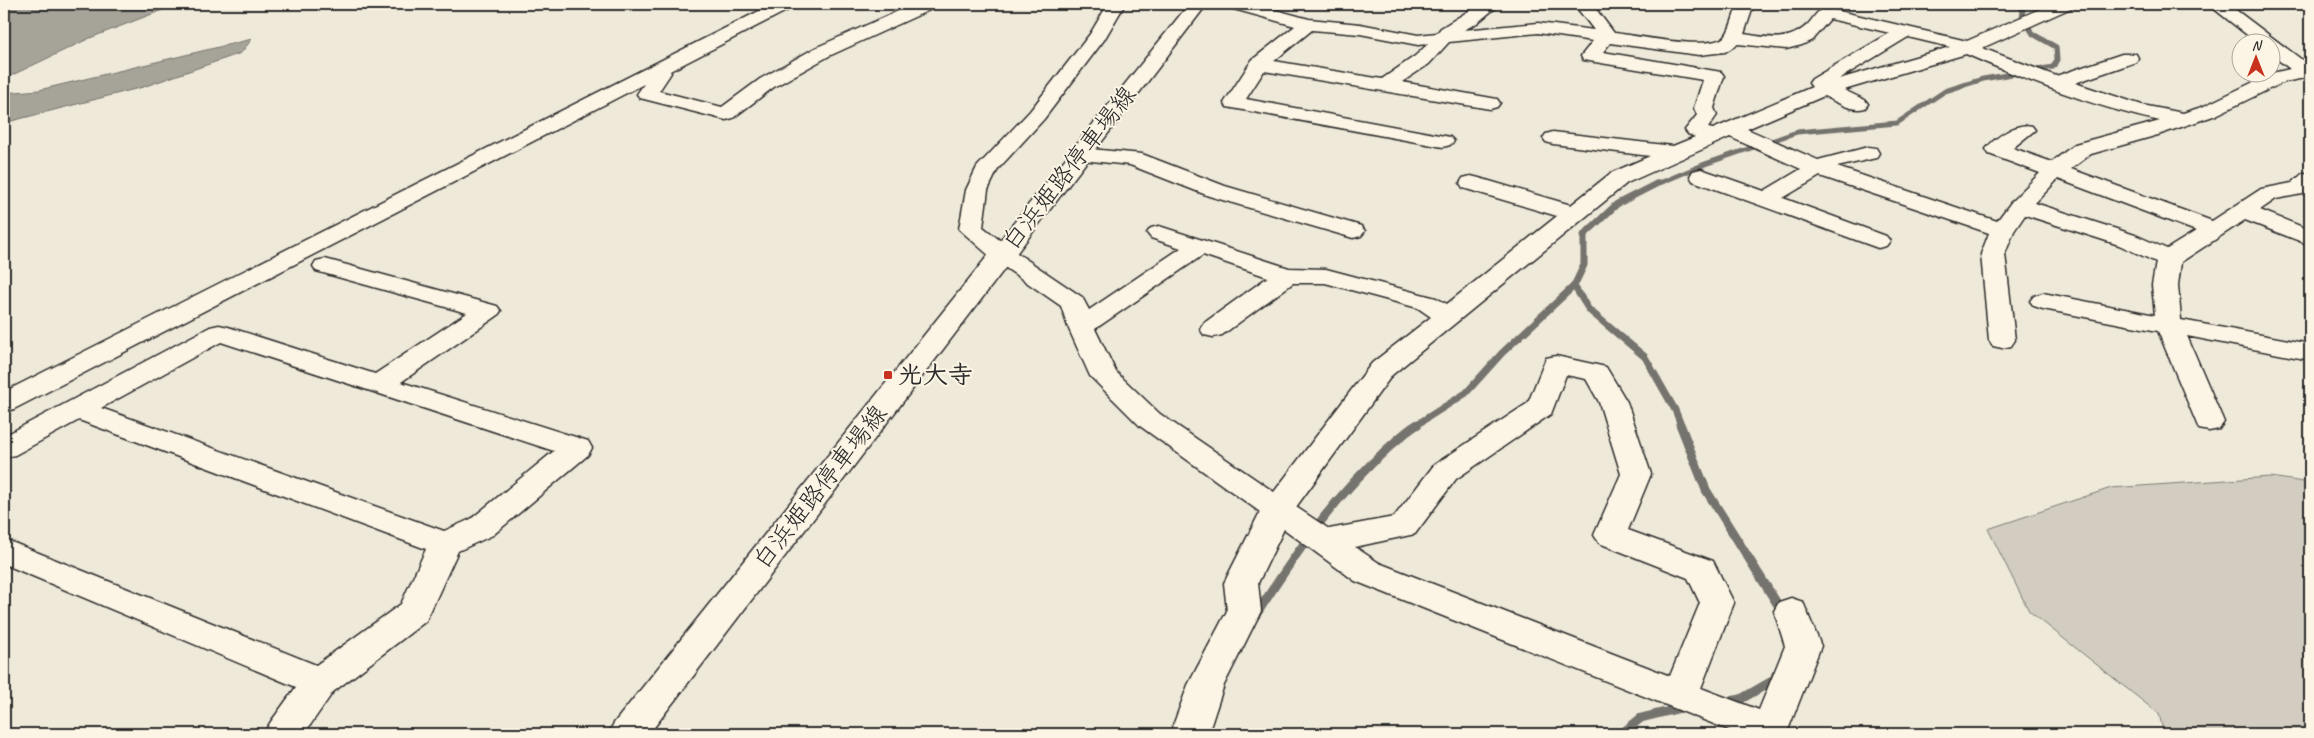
<svg xmlns="http://www.w3.org/2000/svg" width="2314" height="738" font-family="Caveat,'Klee One',sans-serif">
<style>
.green{fill:#d2cdc0;stroke:#7e7c76}
.water{fill:#a6a399;stroke:#75736d}
.lines{fill:none;stroke-linecap:round;stroke-linejoin:round}
.stream-far2{stroke:#75736d;stroke-width:5}
.stream-far1{stroke:#75736d;stroke-width:7}
.stream{stroke:#75736d;stroke-width:9}
.minor-casing{stroke:#2b2b2b;stroke-width:3}
.major-casing{stroke:#2b2b2b;stroke-width:3}
.minor{fill:#fcf5e5;fill-rule:evenodd}
.major{fill:#fcf5e5;fill-rule:evenodd}
.poi-dot{fill:#c8321e;stroke:#fcf5e5;stroke-width:2}
.labels{text-anchor:middle;dominant-baseline:central;stroke-width:4;stroke-linejoin:round;paint-order:stroke}
.street-label{font-size:25px;fill:#2b2b2b;stroke:#fcf5e5}
.poi-label{font-size:25px;font-weight:bold;fill:#2b2b2b;stroke:#fcf5e5;text-anchor:start}
</style>
<rect width="100%" height="100%" fill="#efe9da"/>
<filter id="ink" filterUnits="userSpaceOnUse"><feTurbulence type="fractalNoise" baseFrequency=".02" numOctaves="2"/><feDisplacementMap in="SourceGraphic" scale="10" xChannelSelector="R" yChannelSelector="G"/><feConvolveMatrix kernelMatrix="1 2 1 2 8 2 1 2 1" color-interpolation-filters="sRGB"/></filter>
<g filter="url(#ink)">
<path class="green" d="M2271 477 2310 483V734H2164L2159 714 2029 611 1988 529 2111 488Z"/>
<g class="water">
<path d="M4 4H178L90 38 4 79Z"/>
<path d="M252 39 241 53 143 87 4 123V93L39 90Z"/>
</g>
<g class="lines">
<path class="stream-far2" d="M1655 185 1705 164 1797 132 1897 123 1945 91 1983 79 2053 67 2057 60 2056 47 2033 34 2022 17 2023 10 2019 4"/>
<g class="stream-far1">
<path d="M1574 286 1589 310 1645 357 1675 410 1681 425"/>
<path d="M1416 425 1466 393 1502 353 1574 286 1584 265V235L1617 204 1658 183"/>
</g>
<g class="stream">
<path d="M1680 424 1706 490 1778 605 1780 613"/>
<path d="M1256 615C1294 556 1333 498 1386 450 1396 441 1406 431 1418 424"/>
<path d="M1724 702 1741 699 1774 680 1776 674"/>
<path d="M1621 734 1641 718 1685 707"/>
</g>
<g class="minor-casing">
<g id="minor">
<path d="M773 4H795L792 8 670 71 671 73 659 91 722 107 760 79 815 48 914 4H937L934 8 829 56 774 87 733 118 726 120 640 98 637 94 644 84 14 409 4 412V392Z"/>
<path d="M1108 4H1125L1104 40 1044 119 998 169 988 190 983 227 1011 249 1082 297 1089 310 1181 248 1151 238 1147 233 1151 228 1159 226 1289 268 1326 269 1436 298 1447 304 1557 216 1463 188 1460 183 1463 178 1471 176 1479 178 1571 205 1611 173 1650 156 1553 144 1546 142 1543 138 1546 134 1553 132 1673 146 1695 137 1688 134 1685 130 1697 115 1694 108 1703 80 1583 60 1581 56 1593 41 1538 33 1449 42 1429 64 1402 82 1497 99 1500 103 1497 107 1490 109 1264 71 1246 99 1450 137 1454 141 1450 145 1443 147 1227 107 1224 103 1252 60 1295 26 1230 8 1228 4H1254L1309 19 1360 24 1418 35 1437 33 1441 28 1480 4H1500L1477 23 1464 30 1538 23 1594 30 1574 4H1592L1614 33C1635 35 1712 52 1725 36 1731 29 1734 13 1738 4H1754L1744 34C1769 38 1790 43 1809 23 1815 16 1817 10 1826 8L1967 41 2051 4H2073L2071 8 1982 48 2056 76 2122 54H2136L2138 58 2136 62 2075 83 2142 105 2183 113 2202 107 2272 73 2290 69 2272 55V42H2256L2208 4H2228L2310 66V77L2284 82 2216 115 2158 135 2091 154 2071 169 2212 221 2261 189 2292 183 2302 174 2310 172V190L2307 193 2276 199 2260 210 2310 230V245L2245 220 2181 262 2178 285 2181 320 2310 344V360L2187 336 2224 422 2219 429 2209 431 2199 429 2158 331 2043 309 2034 306 2030 301 2034 296 2043 293 2155 315 2152 285 2156 262 2119 245 2025 215 2014 231 2005 254 2015 340 2011 346 2002 348 1993 346 1989 340 1981 254 1989 233 1820 176 1783 198 1886 236 1890 241 1886 246 1878 248 1693 181 1690 176 1693 171 1701 169 1764 191 1801 169 1730 137 1627 183 1392 375 1296 507 1329 529 1394 517 1434 465 1528 403 1546 358 1556 356 1606 367 1627 402 1651 474 1628 530 1713 561 1734 603 1701 688 1759 710 1785 646 1774 611 1779 602 1791 598 1803 602 1821 646 1788 730 1790 734H1739L1355 581 1284 529 1258 583 1261 611 1224 685 1208 734H1170L1188 685 1227 611 1224 583 1260 512 1140 426 1090 376 1068 327 1061 306 993 259 959 229 966 190 977 167 1030 111 1090 34ZM1830 19 1890 33 1812 79 1809 83 1812 87 1713 129 1708 128 1717 115 1714 108 1724 76 1721 72 1603 52 1610 43 1699 55 1725 52 1738 44 1786 49 1802 45 1812 40ZM1312 30 1360 34 1418 45 1428 44 1415 56 1382 79 1274 61ZM1908 37 1950 47 1839 79ZM1966 54C2028 81 2094 107 2160 121L2075 144 2052 162 2013 148 2035 130 2032 126C2018 122 1995 137 1986 149L1989 154 2040 173 2012 201 1997 221 1837 167 1876 158 1879 153 1876 148 1868 147 1818 160 1747 129 1824 96C1837 102 1851 112 1865 108L1868 104 1865 100 1844 90ZM2058 179 2196 231 2167 249 2135 235 2035 203ZM1203 255 1268 277 1204 323 1200 329 1204 335 1213 337 1222 335 1293 283H1325L1418 308 1431 317 1372 363 1274 492 1160 414 1116 372 1095 329ZM1566 375 1586 379 1599 402 1621 474 1594 535 1599 543 1688 578 1700 603 1670 676 1379 563 1355 547 1415 534 1456 479 1551 414Z"/>
<path d="M1080 148 1142 154 1225 186 1361 226 1365 231 1361 236 1353 238 1209 196 1130 165 1072 159 1069 154 1072 149Z"/>
<path d="M325 259 497 306 501 311 497 316 401 382 588 441 592 448 588 455 493 535 458 551 426 621 333 692 304 734H264L270 723 296 687 4 564V539L316 665 401 604 426 549 79 420 15 455 4 458V436L210 327 219 325 228 327 375 374 467 313 316 271 313 266 316 261ZM221 342 554 451 471 519 444 531 101 408Z"/>
</g>
</g>
<g class="major-casing">
<path id="major" d="M1189 4H1207L649 734H608L614 723Z"/>
</g>
<use href="#minor" class="minor"/>
<use href="#major" class="major"/>
</g>
</g>
<rect class="poi-dot" x="883" y="370" width="10" height="10" rx="2.5"/>
<g class="labels">
<g class="street-label">
<text transform="translate(1069 168) rotate(-52)">白浜姫路停車場線</text>
<text transform="translate(820 487) rotate(-52)">白浜姫路停車場線</text>
</g>
<g class="poi-label">
<text x="898" y="375">光大寺</text>
</g>
</g>
<rect width="2314" height="738" fill="none" stroke="#fcf5e5" stroke-width="20"/>
<rect x="10" y="10" width="2294" height="718" fill="none" stroke="#2b2b2b" stroke-width="2" filter="url(#ink)"/>
<g transform="translate(2256 58)"><circle r="24" fill="#fcf5e5" stroke="#a8a49b"/>
<path d="M0-4L9 19L0 12L-9 19Z" fill="#c8321e"/>
<text y="-8" font-size="14" font-weight="bold" text-anchor="middle" fill="#2b2b2b">N</text>
</g>
</svg>
